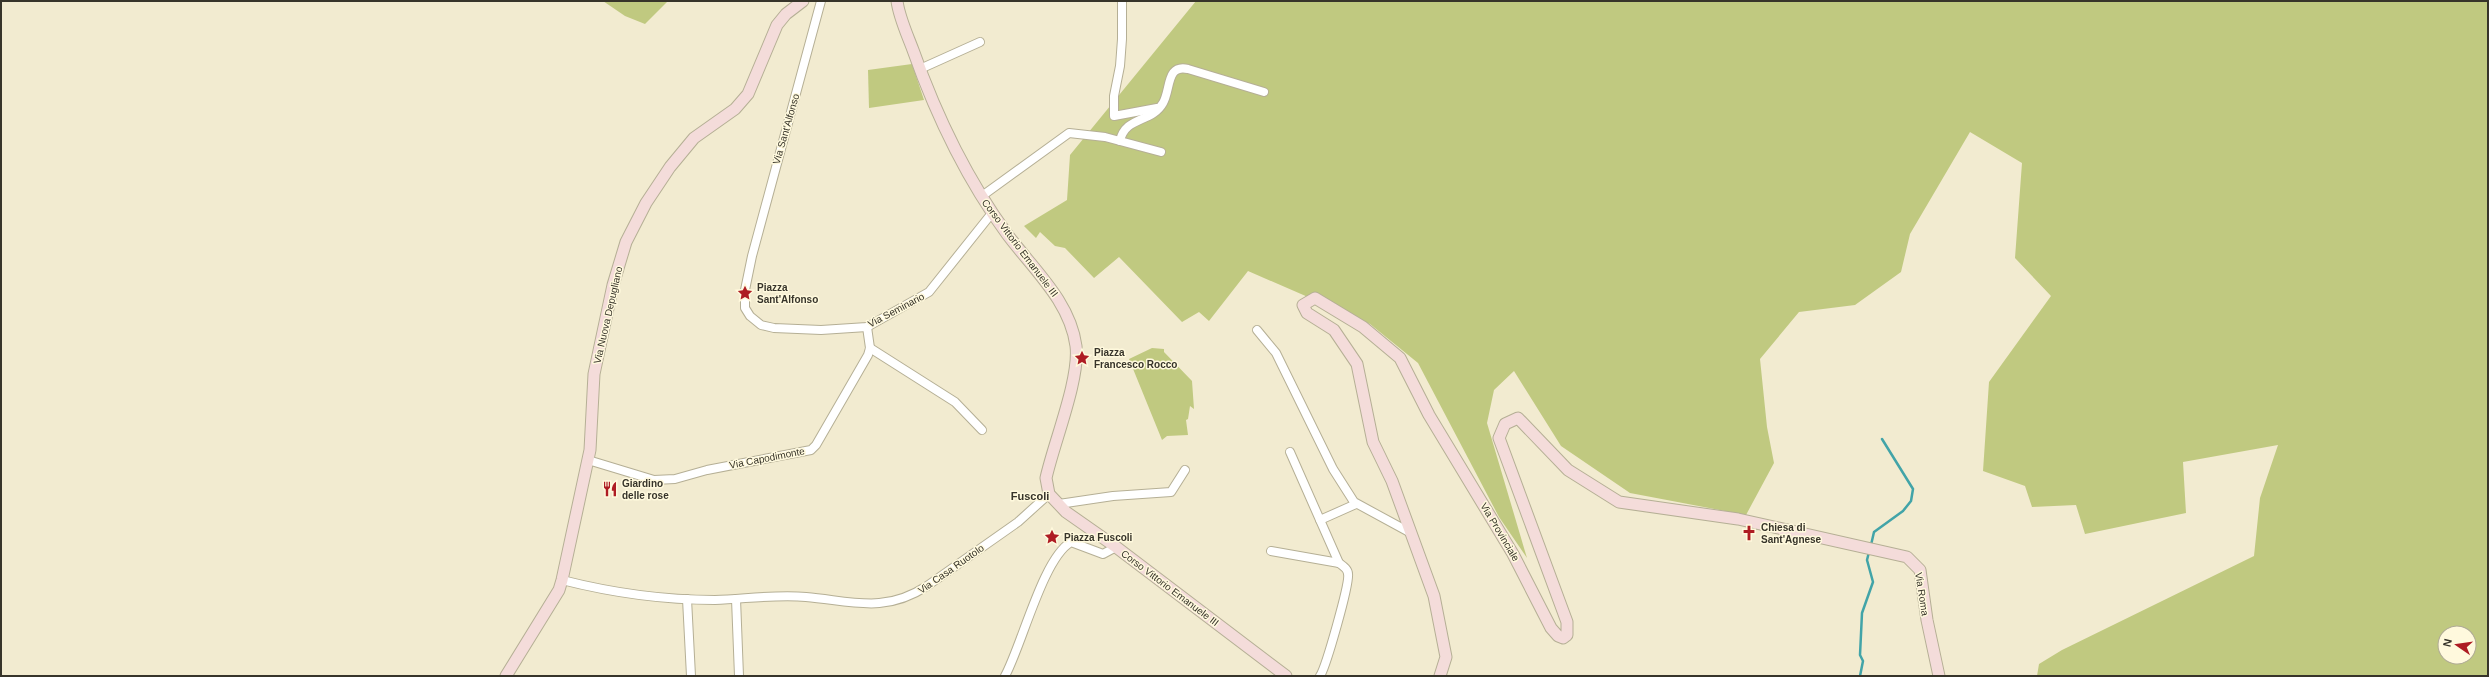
<svg xmlns="http://www.w3.org/2000/svg" width="2489" height="677" font-family="Helvetica,sans-serif">
<style>
.green{fill:#c0c980;fill-rule:evenodd}
.lines{fill:none;stroke-linecap:round;stroke-linejoin:round}
.stream{stroke:#42a4a8;stroke-width:2.5}
.street-casing{stroke:#b5af95;stroke-width:10}
.secondary-casing{stroke:#b5af95;stroke-width:13}
.street{stroke:#fff;stroke-width:8}
.secondary{stroke:#f4dcda;stroke-width:11}
.labels{text-anchor:middle;dominant-baseline:central;stroke-width:3;stroke-linejoin:round;paint-order:stroke}
.street-label{font-size:10px;fill:#37342a;stroke:#fff9dd}
.poi-label{font-size:10px;font-weight:bold;fill:#37342a;stroke:#fff9dd;text-anchor:start}
.neighbourhood-label{font-size:11px;font-weight:bold;fill:#37342a;stroke:#fff9dd}
</style>
<rect width="100%" height="100%" fill="#f2ebd0"/>
<g class="green">
<path d="M603 1H668L645 24 625 16Z"/>
<path d="M1196 1H2488V676H2037L2039 664 2062 650 2254 556 2260 498 2278 445 2183 462 2186 513 2085 534 2076 505 2032 507 2025 486 1983 471 1989 382 2051 296 2015 258 2022 163 1970 132 1910 234 1901 272 1855 305 1799 312 1760 359 1767 427 1774 463 1746 515 1630 493 1561 446 1514 371 1494 390 1487 423 1527 558 1499 517 1418 363 1370 324 1248 271 1209 321 1199 312 1182 322 1119 257 1094 278 1065 248 1055 246 1040 232 1036 238 1024 226 1067 200 1070 155ZM2445 633H2469V657H2445Z"/>
<path d="M912 64 924 100 869 108 868 70Z"/>
<path d="M1152 348 1164 349V352L1192 381 1194 409 1190 406 1188 419 1186 420 1188 435 1167 436 1162 440 1129 359Z"/>
</g>
<g class="lines">
<g class="stream">
<path d="M1871 545 1874 532 1903 511 1911 501 1913 489 1882 439"/>
<path d="M1860 676 1863 661 1860 655 1862 613 1873 582 1867 560 1869 552"/>
</g>
<g class="street-casing">
<g id="street">
<path d="M821 1 752 256 745 290V308L750 316 761 325 774 328 821 330 867 327 929 292 992 213"/>
<path d="M1122 1V39L1120 66 1114 96V116L1157 108"/>
<path d="M920 69 980 42"/>
<path d="M1120 141C1125 116 1152 123 1163 103 1171 89 1166 64 1188 69L1264 92"/>
<path d="M982 196 1069 133 1105 137 1161 152"/>
<path d="M1257 330 1276 353 1333 469 1354 502 1411 533"/>
<path d="M870 348 955 402 982 430"/>
<path d="M1290 452 1339 563"/>
<path d="M588 460 654 480 675 479 707 470 811 450 816 445 868 355 870 348 867 327"/>
<path d="M1059 504 1113 496 1171 492 1185 470"/>
<path d="M1320 520 1356 504"/>
<path d="M1271 551 1339 563C1343 566 1348 569 1348 574 1350 583 1326 667 1320 676"/>
<path d="M562 580C613 593 663 600 715 600 745 599 777 594 806 597 852 601 884 614 927 586L1018 522 1049 494"/>
<path d="M687 599 691 676"/>
<path d="M736 599 739 676"/>
<path d="M1005 676C1022 645 1043 558 1071 542L1103 554 1116 547"/>
</g>
</g>
<g class="secondary-casing">
<g id="secondary">
<path d="M897 1C899 17 907 34 913 50 936 115 966 178 1007 234 1033 269 1070 301 1076 346 1080 379 1054 442 1046 478L1049 494 1066 512 1116 547 1286 676"/>
<path d="M506 676 559 590 562 580 590 450 594 374 613 285 626 242 646 203 670 167 694 138 735 109 748 94 777 25 786 14 803 1"/>
<path d="M1440 676 1446 657 1434 596 1392 481 1373 442 1357 364 1334 330 1307 313 1303 305 1315 298 1363 327 1400 358 1429 415 1513 554 1551 628 1558 636 1563 638 1567 635V622L1499 438 1505 424 1518 418 1568 470 1619 502 1738 519 1907 557 1920 570 1927 620 1939 676"/>
</g>
</g>
<use href="#street" class="street"/>
<use href="#secondary" class="secondary"/>
</g>
<defs>
<g id="sight-bare" transform="scale(1.2)"><path d="M0-6L1.8-2.2L6-1.7L2.9 1.2L3.7 5.4L0 3.3L-3.7 5.4L-2.9 1.2L-6-1.7L-1.8-2.2Z" fill="#ae1c23" stroke="#fff9dd" stroke-width="2.5" paint-order="stroke"/></g>
<g id="restaurant-bare" transform="scale(1.2)"><path d="M-5-6h1v4h1v-4h1v4h1v-4h1v5L-1.5 .5V6h-2V.5L-5-1ZM5-6V6H3V1.5H1.5Q1.5-4 5-6Z" fill="#ae1c23" stroke="#fff9dd" stroke-width="2.5" paint-order="stroke"/></g>
<g id="church-bare" transform="scale(1.2)"><path d="M-1.2-6h2.4v3.5h3.3v2.4h-3.3V6h-2.4V-.1h-3.3v-2.4h3.3Z" fill="#ae1c23" stroke="#fff9dd" stroke-width="2.5" paint-order="stroke"/></g>
</defs>
<g fill-rule="evenodd">
<use href="#sight-bare" x="745" y="293"/>
<use href="#sight-bare" x="1082" y="358"/>
<use href="#restaurant-bare" x="610" y="489"/>
<use href="#church-bare" x="1749" y="533"/>
<use href="#sight-bare" x="1052" y="537"/>
</g>
<g class="labels">
<g class="street-label">
<text transform="translate(786 129) rotate(-74)">Via Sant'Alfonso</text>
<text transform="translate(1020 248) rotate(53)">Corso Vittorio Emanuele III</text>
<text transform="translate(896 310) rotate(-28)">Via Seminario</text>
<text transform="translate(608 315) rotate(-77)">Via Nuova Depugliano</text>
<text transform="translate(767 458) rotate(-11)">Via Capodimonte</text>
<text transform="translate(1500 532) rotate(59)">Via Provinciale</text>
<text transform="translate(951 569) rotate(-35)">Via Casa Ruotolo</text>
<text transform="translate(1170 588) rotate(37)">Corso Vittorio Emanuele III</text>
<text transform="translate(1922 594) rotate(81)">Via Roma</text>
</g>
<g class="poi-label">
<text x="757" y="287">Piazza<tspan x="757" dy="12">Sant'Alfonso</tspan></text>
<text x="1094" y="352">Piazza<tspan x="1094" dy="12">Francesco Rocco</tspan></text>
<text x="622" y="483">Giardino<tspan x="622" dy="12">delle rose</tspan></text>
<text x="1761" y="527">Chiesa di<tspan x="1761" dy="12">Sant'Agnese</tspan></text>
<text x="1064" y="537">Piazza Fuscoli</text>
</g>
<g class="neighbourhood-label">
<text x="1030" y="496">Fuscoli</text>
</g>
</g>
<rect width="2489" height="677" fill="none" stroke="#37342a" stroke-width="4"/>
<g transform="translate(2457 645) rotate(283)"><circle r="19" fill="#fff9dd" stroke="#afaa95"/>
<path d="M0-3L7 15L0 10L-7 15Z" fill="#ae1c23"/>
<text y="-6" font-size="11" font-weight="bold" text-anchor="middle" fill="#37342a">N</text>
</g>
</svg>
